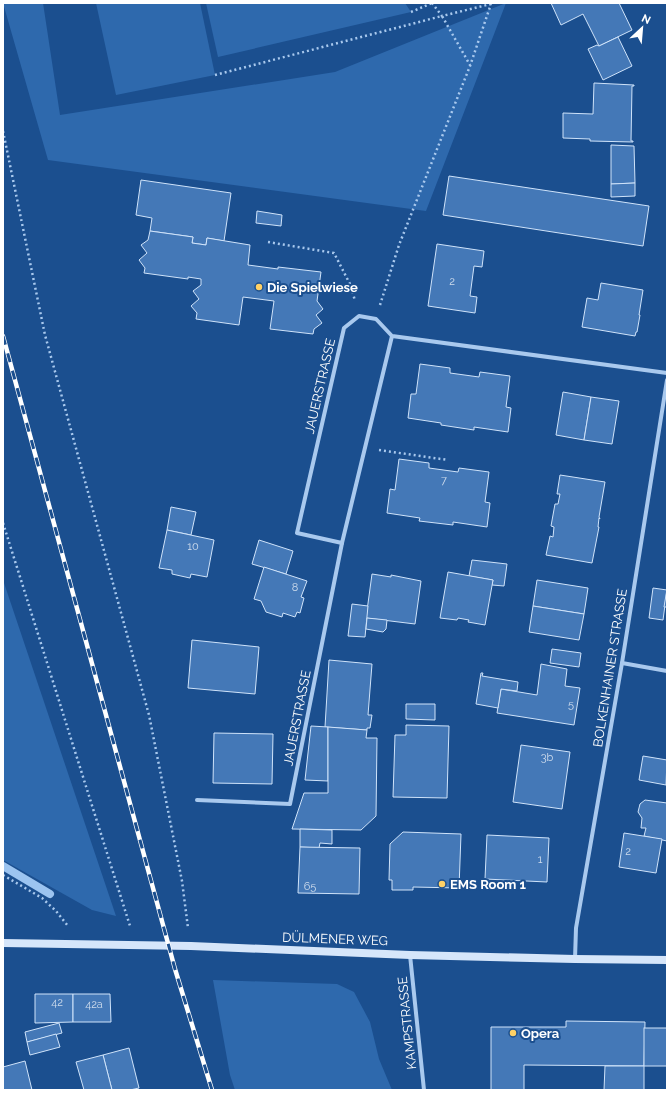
<svg xmlns="http://www.w3.org/2000/svg" width="670" height="1093" font-family="Raleway,sans-serif">
<style>
.green{fill:#2e69ad}
.lines{fill:none;stroke-linecap:round;stroke-linejoin:round}
.stream{stroke:#9cc4f0;stroke-width:8}
.building{fill:#4478b7;stroke:#cfe3fa}
.path{stroke:#a9c9ee;stroke-width:2.5;stroke-dasharray:2 3;stroke-linecap:butt}
.street{stroke:#a9c9ee;stroke-width:4}
.secondary{stroke:#d6e6fa;stroke-width:8}
.rail-casing{stroke:#fff;stroke-width:4.5}
.rail{stroke:#1b4f8f;stroke-width:3;stroke-dasharray:9;stroke-linecap:butt}
.poi-dot{fill:#ffd166;stroke:#1b4f8f;stroke-width:1.5}
.labels{text-anchor:middle;dominant-baseline:central;stroke-width:4;stroke-linejoin:round;paint-order:stroke}
.number-label{font-size:11px;fill:#d0dded}
.poi-label{font-size:13px;font-weight:bold;fill:#fff;stroke:#1b4f8f;text-anchor:start}
.street-label{font-size:13px;fill:#fff;stroke:#1b4f8f}
</style>
<rect width="100%" height="100%" fill="#1b4f8f"/>
<g class="green">
<path d="M3 3H43L60 115 335 72 506 3 426 211 48 160Z"/>
<path d="M96 3H200L215 75 116 95Z"/>
<path d="M206 3H405L411 12 218 57Z"/>
<path d="M3 580 116 916 92 910 3 860Z"/>
<path d="M213 980 337 984 354 992 370 1022 379 1059 392 1090H235L230 1075Z"/>
</g>
<g class="lines">
<path class="stream" d="M3 866 50 894"/>
</g>
<g class="building">
<path d="M551 3H619L632 30 599 46 583 14 561 25Z"/>
<path d="M618 37 632 66 603 80 588 49 597 45 599 46Z"/>
<path d="M594 83 634 85V86H632L631 141H633V142L590 141V139L563 138V113L593 114Z"/>
<path d="M611 145 634 146 635 183 611 184Z"/>
<path d="M449 176 649 206 643 246 443 215Z"/>
<path d="M141 180 231 193 224 241 207 238 206 245 192 243 193 237 150 231 152 218 136 215Z"/>
<path d="M635 183V196L611 197V184Z"/>
<path d="M257 211 282 215 281 226 256 223Z"/>
<path d="M150 231 193 237 192 243 206 245 207 238 250 245 248 265 278 269V267L321 272 317 301 323 309 316 315 322 323 314 329 313 334 270 329 274 301 243 297 239 325 196 319 197 313 191 306 199 299 193 291 201 285V279L188 277V279L144 273 145 268 139 260 147 253 141 245 148 240Z"/>
<path d="M437 244 484 251 482 267 474 266 470 296 477 297 475 313 428 306Z"/>
<path d="M601 283 643 290 639 315H640L637 332H636L635 336 582 327 587 298 598 300Z"/>
<path d="M420 364 450 368V373L479 377 480 372 510 376 506 407 511 408 508 432 474 427V430L441 425V423L408 418 411 394H416Z"/>
<path d="M563 392 591 397 584 440 556 435Z"/>
<path d="M591 397 619 401 612 444 584 440Z"/>
<path d="M399 459 429 463V468L458 472 459 468 489 472 485 502 490 503 487 527 453 522V525L419 521 420 518 387 513 390 489 395 490Z"/>
<path d="M560 475 605 482 599 517 600 519 599 518 598 527H599L592 563 546 555 550 536 553 537 554 527 551 526 555 504H558L560 494H557Z"/>
<path d="M171 507 196 512 191 535 167 530Z"/>
<path d="M167 530 214 540 207 577 191 574 190 578 172 574V570L159 568Z"/>
<path d="M259 540 293 551 286 574 252 564Z"/>
<path d="M472 560 507 564 504 586 492 585 493 580 469 576Z"/>
<path d="M264 567 307 581 301 597 304 598 300 613 297 612 295 617 283 613 282 617 266 612 261 601 254 599Z"/>
<path d="M448 572 493 580 485 625 468 622 469 620 458 618 457 620 440 618Z"/>
<path d="M372 574 391 577V575L421 581 415 624 366 618Z"/>
<path d="M537 580 588 588 584 614 533 606Z"/>
<path d="M653 588 667 590 663 620 649 618Z"/>
<path d="M667 589V607H664Z"/>
<path d="M352 604 368 606 365 637 348 636Z"/>
<path d="M533 606 584 614 579 640 529 632Z"/>
<path d="M367 618 387 620 386 629 383 632 366 629Z"/>
<path d="M192 640 259 647 255 694 188 688Z"/>
<path d="M552 649 581 653 579 667 550 663Z"/>
<path d="M329 660 372 664 368 715H372L370 728H367V730L325 727Z"/>
<path d="M541 664 567 669 565 686 580 688 574 725 497 713 501 689 537 695Z"/>
<path d="M481 673H483L482 676 518 682 517 691 501 689 498 708 476 704Z"/>
<path d="M406 704H435V720L406 719Z"/>
<path d="M406 725 449 726 447 798 393 797 395 735H406Z"/>
<path d="M311 726 328 727V781L305 780Z"/>
<path d="M328 727 367 730 366 738H377L376 816 361 830 292 829 304 793H328Z"/>
<path d="M214 733 273 734 272 784 213 783Z"/>
<path d="M521 745 570 752 562 809 513 802Z"/>
<path d="M643 756 667 760 666 785 639 780Z"/>
<path d="M645 800 667 803V841L644 836 646 828H641L642 818 638 812 640 804Z"/>
<path d="M300 829 332 830V844L320 843 319 848 300 847Z"/>
<path d="M403 832 461 834 459 888 413 887V890H392V880H389L390 844Z"/>
<path d="M624 833 662 839 656 873 619 867Z"/>
<path d="M487 835 549 838 547 882 485 879Z"/>
<path d="M300 847 360 848 359 894 298 893Z"/>
<path d="M35 994H73V1022L35 1023Z"/>
<path d="M73 994H110L111 1022H73Z"/>
<path d="M566 1021 645 1022 644 1066 524 1065V1090H491V1027H566Z"/>
<path d="M59 1023 62 1033 27 1042 25 1032Z"/>
<rect x="644" y="1028" width="23" height="38"/>
<path d="M56 1034 60 1047 30 1055 27 1042Z"/>
<path d="M129 1048 139 1088 130 1090H112L103 1055Z"/>
<path d="M103 1055 112 1090H84L76 1062Z"/>
<path d="M25 1061 32 1090H3V1067Z"/>
<path d="M605 1066H644V1090H604Z"/>
</g>
<g class="lines">
<g class="path">
<path d="M432 3 442 16 491 4"/>
<path d="M411 12 432 3"/>
<path d="M215 75 442 16 470 65"/>
<path d="M3 131 45 335 149 715 182 881 188 928"/>
<path d="M268 242 334 253 351 286 355 301"/>
<path d="M380 305 399 245 470 66 491 4"/>
<path d="M379 450 448 460"/>
<path d="M3 523 130 926"/>
<path d="M3 875 42 898 56 911 68 926"/>
</g>
<g class="street">
<path d="M392 336 342 543 297 533 344 328 359 316 376 319 392 336 667 373"/>
<path d="M622 663 667 671"/>
<path d="M197 800 290 804 342 543"/>
<path d="M410 955 424 1090"/>
<path d="M575 959 576 928 622 663 667 380"/>
</g>
<path class="secondary" d="M3 943 191 946 410 955 575 959 667 960"/>
<g class="rail-casing">
<path id="rail" d="M3 336 175 969 212 1090"/>
</g>
<use href="#rail" class="rail"/>
</g>
<g class="poi-dot">
<circle cx="259" cy="287" r="4"/>
<circle cx="442" cy="884" r="4"/>
<circle cx="513" cy="1033" r="4"/>
</g>
<g class="labels">
<g class="number-label">
<text x="452" y="281">2</text>
<text x="444" y="480">7</text>
<text x="193" y="546">10</text>
<text x="295" y="587">8</text>
<text x="571" y="704">5</text>
<text x="547" y="757">3b</text>
<text x="628" y="851">2</text>
<text x="540" y="859">1</text>
<text x="310" y="886">65</text>
<text x="57" y="1002">42</text>
<text x="94" y="1004">42a</text>
</g>
<g class="poi-label">
<text x="267" y="287">Die Spielwiese</text>
<text x="450" y="884">EMS Room 1</text>
<text x="521" y="1033">Opera</text>
</g>
<g class="street-label">
<text transform="translate(320 386) rotate(-77)">JAUERSTRASSE</text>
<text transform="translate(610 668) rotate(-81)">BOLKENHAINER STRASSE</text>
<text transform="translate(297 718) rotate(-79)">JAUERSTRASSE</text>
<text transform="translate(335 939) rotate(2)">DÜLMENER WEG</text>
<text transform="translate(407 1023) rotate(-96)">KAMPSTRASSE</text>
</g>
</g>
<rect width="670" height="1093" fill="none" stroke="#ffffff" stroke-width="8"/>
<g transform="translate(642 28) rotate(26)" stroke="#1b4f8f" stroke-width="3" paint-order="stroke">
<path d="M0-3L7 15L0 10L-7 15Z" fill="#ffffff"/>
<text y="-6" font-size="11" font-weight="bold" text-anchor="middle" fill="#ffffff">N</text>
</g>
</svg>
